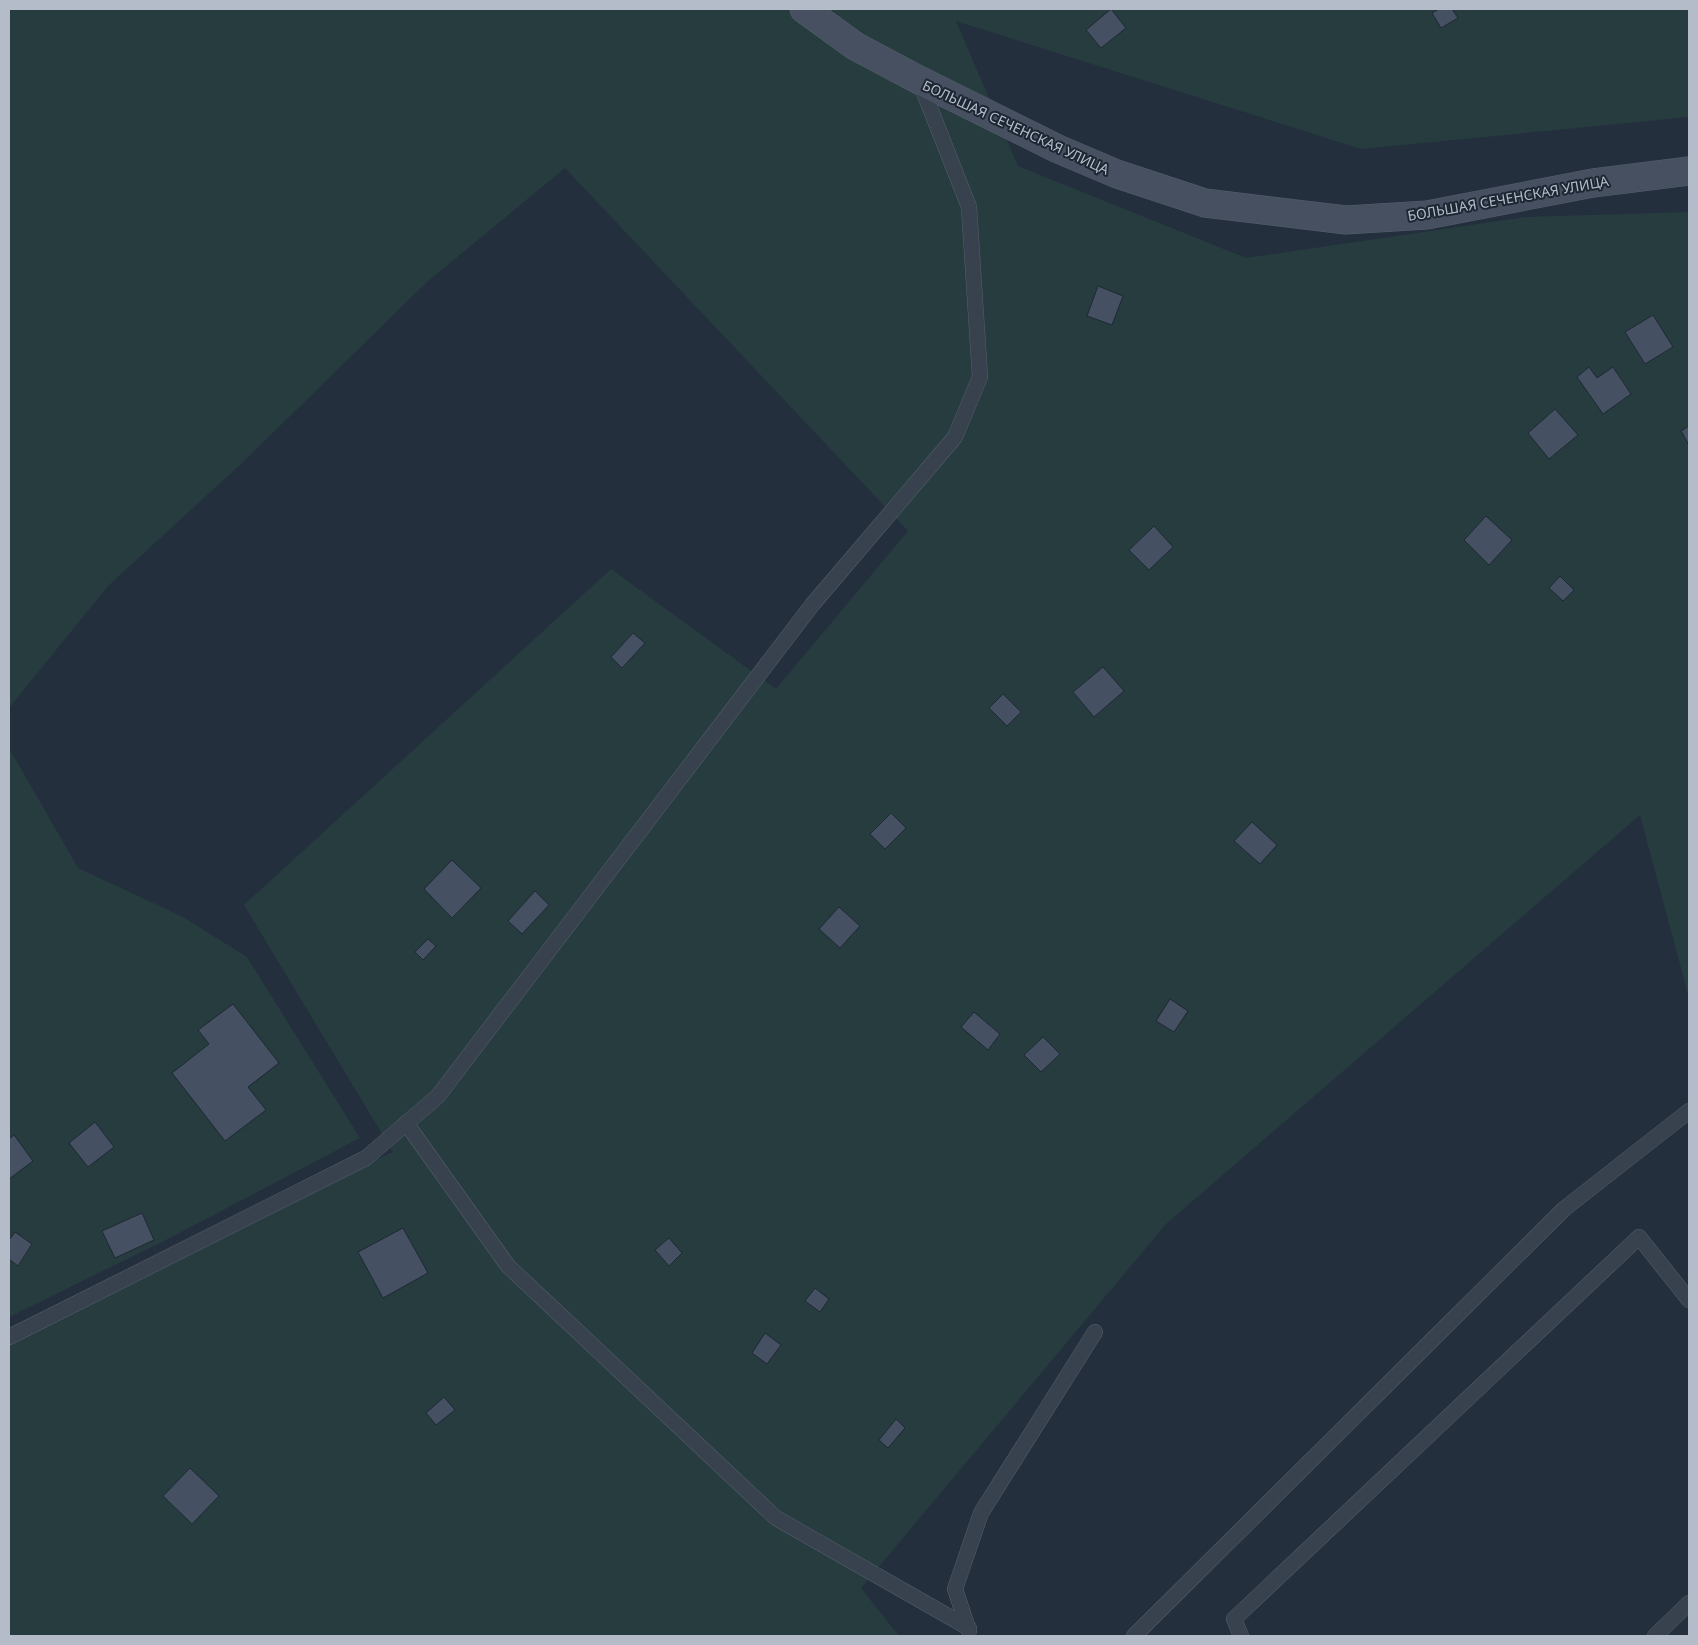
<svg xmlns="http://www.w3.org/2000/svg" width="1698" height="1645" font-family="'Noto Sans',sans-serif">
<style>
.green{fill:#263c3f}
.building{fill:#455162;stroke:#1f2835}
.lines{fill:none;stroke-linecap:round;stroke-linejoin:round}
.lane-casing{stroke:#565f6c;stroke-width:16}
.secondary-casing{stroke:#565f6c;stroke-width:29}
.lane{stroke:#38414e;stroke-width:15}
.secondary{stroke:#465061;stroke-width:28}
.labels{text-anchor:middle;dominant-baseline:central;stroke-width:4;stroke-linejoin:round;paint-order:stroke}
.street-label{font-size:14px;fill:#b4bcc9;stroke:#1d2633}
</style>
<rect width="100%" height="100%" fill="#242f3e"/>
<g class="green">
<path d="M9 9H1689V117L1361 149 956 21 1018 166 1246 258 1526 217 1689 212V998L1640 815 1166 1224 861 1588 899 1636H9V1328L393 1152 244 905 611 569 776 689 908 531 565 168 427 282 242 463 108 586 9 708Z"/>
<path d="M9 748 78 868 183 917 247 957 360 1138 164 1241 9 1317Z"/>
</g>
<g class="building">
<path d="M1111 9 1126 28 1101 48 1086 30Z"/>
<path d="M1439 9H1452L1458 18 1441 28 1432 13Z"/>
<path d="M1098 286 1123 296 1112 325 1087 316Z"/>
<path d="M1653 315 1673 347 1645 364 1625 332Z"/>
<path d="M1589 367 1597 378 1613 367 1631 394 1603 414 1577 377Z"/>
<path d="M1555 409 1578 435 1549 459 1528 433Z"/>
<path d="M1689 426V445L1681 431Z"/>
<path d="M1486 516 1512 540 1489 565 1464 540Z"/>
<path d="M1154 526 1173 547 1149 570 1129 550Z"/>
<path d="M1560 576 1574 590 1563 601 1549 588Z"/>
<path d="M633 633 645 643 622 668 611 657Z"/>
<path d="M1103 667 1124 691 1094 717 1073 692Z"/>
<path d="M1003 694 1021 712 1007 726 989 708Z"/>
<path d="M891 813 906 828 885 849 870 834Z"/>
<path d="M1252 822 1277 845 1260 864 1234 841Z"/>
<path d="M452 860 481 888 452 918 424 889Z"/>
<path d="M535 891 549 905 522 934 508 921Z"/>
<path d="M839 907 860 926 840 948 819 929Z"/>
<path d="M428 939 436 946 423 960 415 952Z"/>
<path d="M1170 999 1188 1011 1174 1032 1156 1021Z"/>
<path d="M233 1004 279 1063 248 1087 266 1110 225 1141 172 1073 209 1044 198 1030Z"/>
<path d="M974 1012 1000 1034 988 1050 961 1027Z"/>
<path d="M1043 1037 1060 1054 1041 1072 1024 1055Z"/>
<path d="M95 1122 114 1147 88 1167 69 1143Z"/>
<path d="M14 1135 33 1161 9 1179V1139Z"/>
<path d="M142 1213 154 1240 115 1258 102 1231Z"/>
<path d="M403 1228 428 1273 383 1298 358 1252Z"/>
<path d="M15 1232 32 1244 18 1266 9 1259V1240Z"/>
<path d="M669 1238 682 1253 669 1266 655 1250Z"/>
<path d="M815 1288 829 1299 820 1312 805 1301Z"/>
<path d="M765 1333 781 1345 767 1364 752 1353Z"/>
<path d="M444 1397 455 1410 436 1425 426 1413Z"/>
<path d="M896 1419 905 1428 888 1448 879 1440Z"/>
<path d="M190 1468 219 1496 192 1524 163 1496Z"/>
</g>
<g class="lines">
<g class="lane-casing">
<g id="lane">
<path d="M406 1123 508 1266 776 1518 969 1628"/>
<path d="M9 1337 366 1158 438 1096 812 605 955 437 980 377 969 207 919 80"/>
<path d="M969 1631 955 1589 981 1513 1095 1332"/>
<path d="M1134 1636 1564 1209 1689 1111"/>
<path d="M1241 1636 1234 1619 1639 1237 1689 1300"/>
<path d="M1655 1636 1689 1603"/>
</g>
</g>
<g class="secondary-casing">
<path id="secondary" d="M804 9 855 46 919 80 1058 149 1117 174 1205 203 1346 220 1427 215 1593 183 1689 171"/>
</g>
<use href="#lane" class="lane"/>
<use href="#secondary" class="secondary"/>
</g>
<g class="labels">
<g class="street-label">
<text transform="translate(1016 127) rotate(25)">БОЛЬШАЯ СЕЧЕНСКАЯ УЛИЦА</text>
<text transform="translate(1508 198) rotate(-10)">БОЛЬШАЯ СЕЧЕНСКАЯ УЛИЦА</text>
</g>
</g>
<rect width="1698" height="1645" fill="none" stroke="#b4bcc9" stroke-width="20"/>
</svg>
